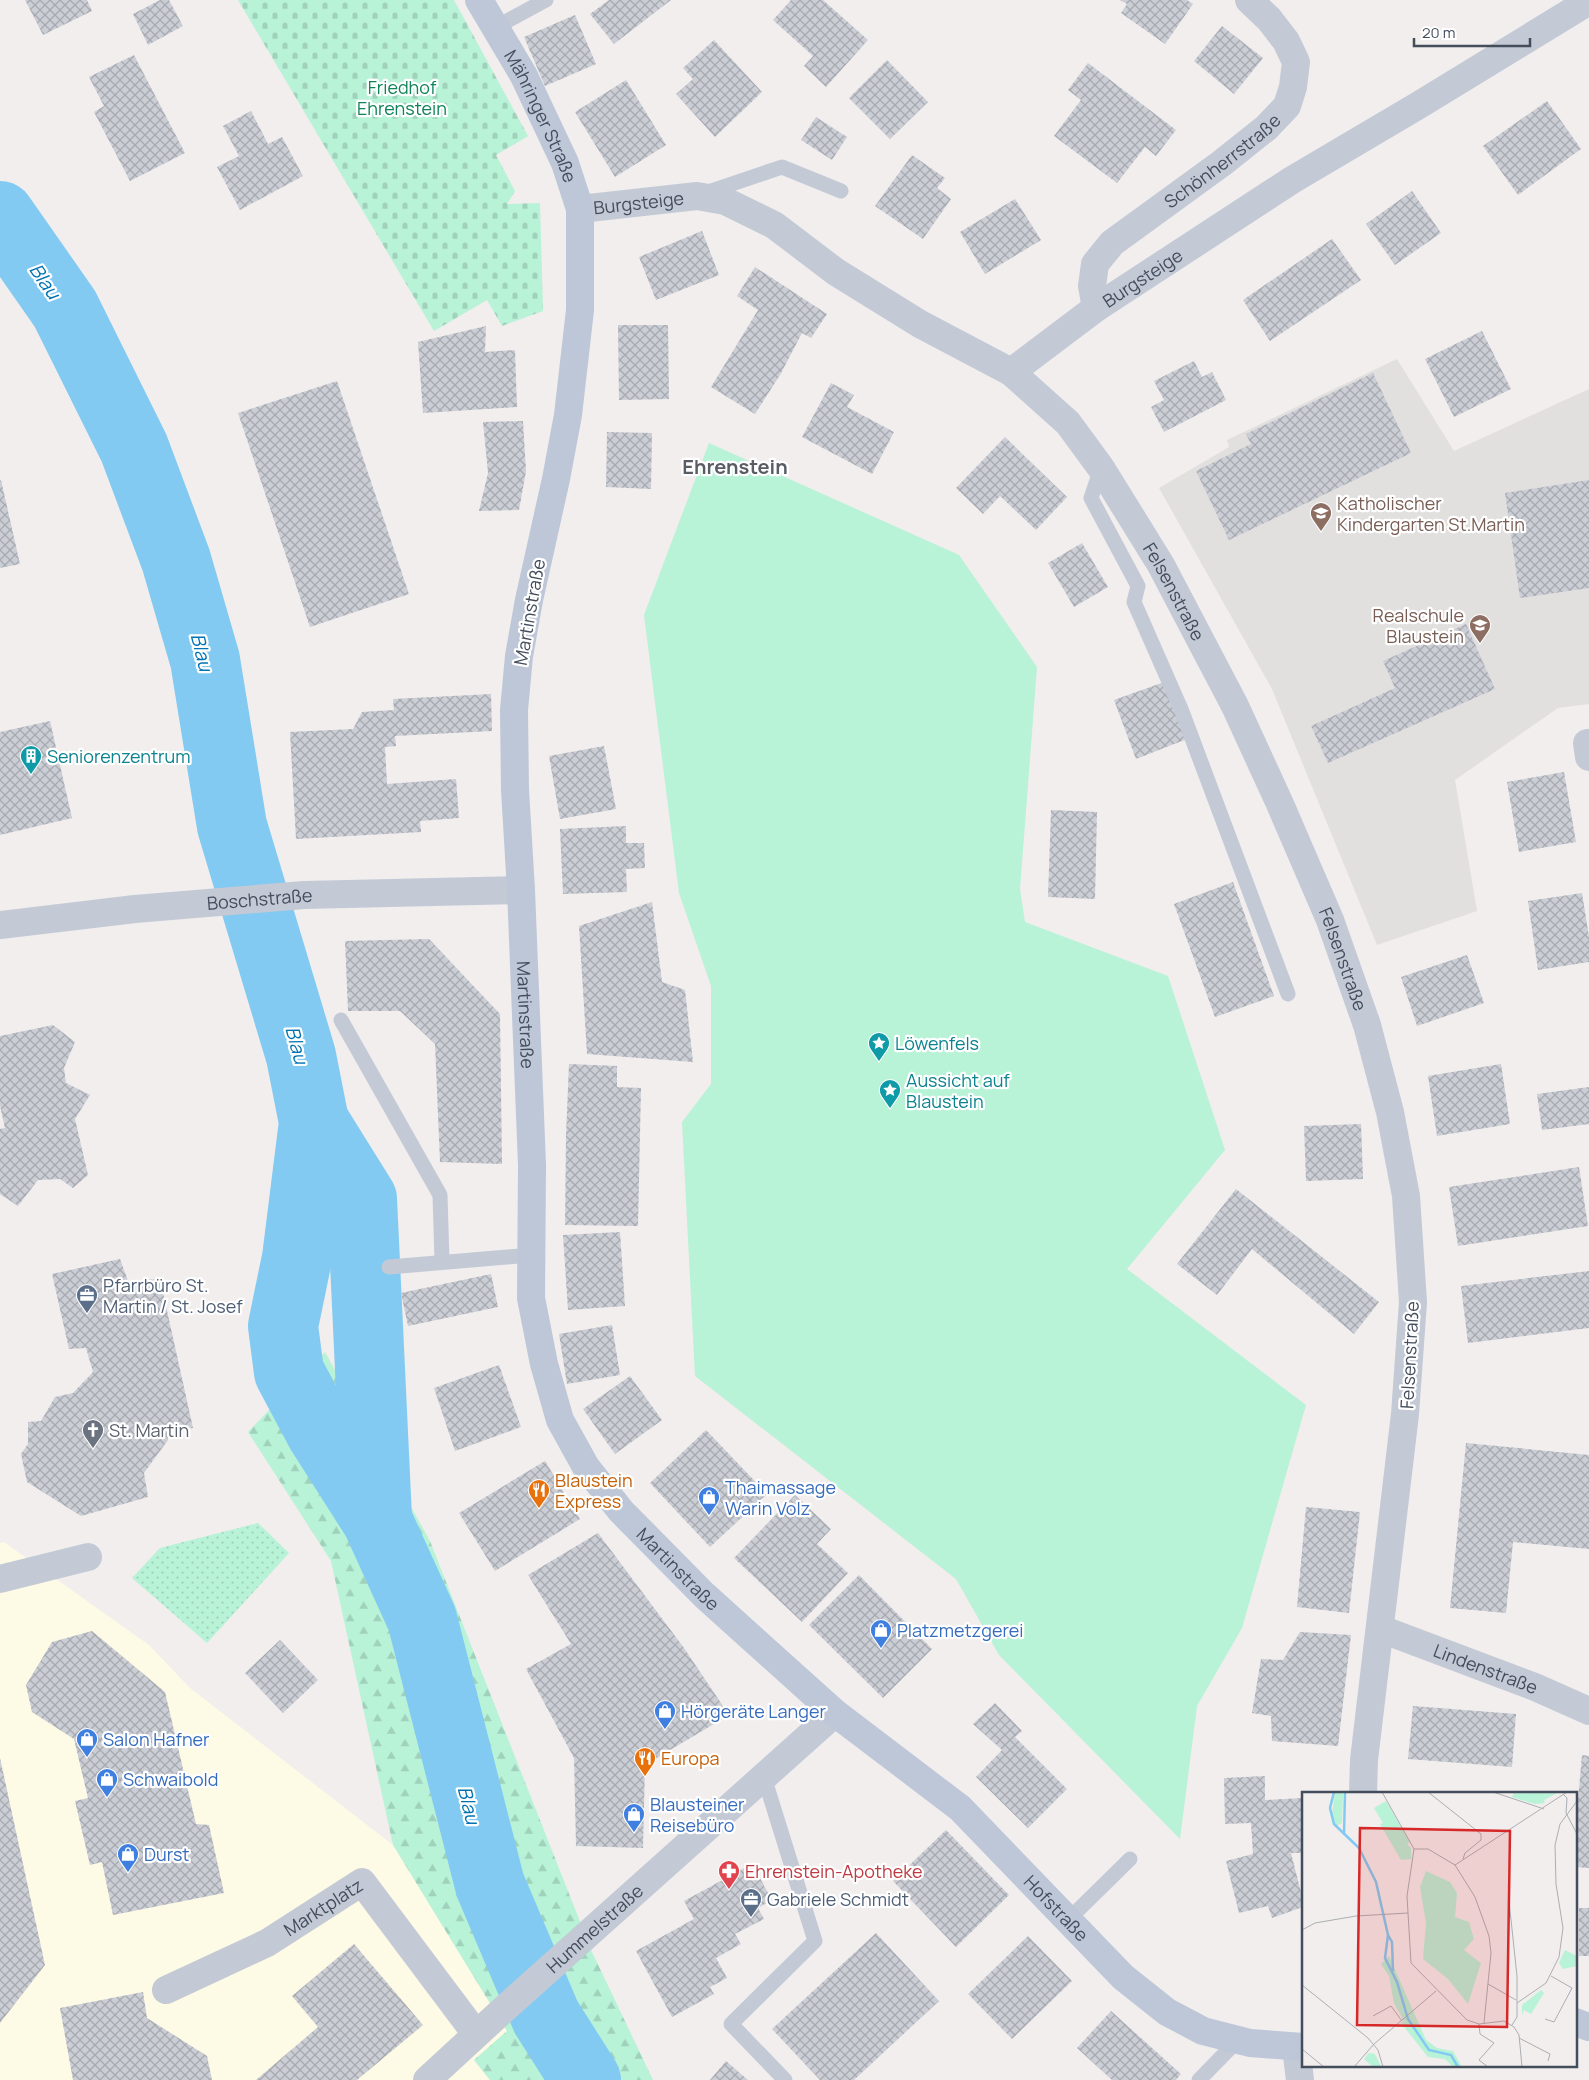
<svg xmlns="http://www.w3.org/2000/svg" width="1589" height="2080" font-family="Manrope,sans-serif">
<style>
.commercial{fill:#fdfae5}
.education{fill:#e2dfdf}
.green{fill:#b8f2d7}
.forest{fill:url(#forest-firs)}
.cemetery{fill:url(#cemetery-stones)}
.park{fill:url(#park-dots)}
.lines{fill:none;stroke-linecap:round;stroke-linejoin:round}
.river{stroke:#82caf2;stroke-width:70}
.building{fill:url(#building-cross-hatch)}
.lane{stroke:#c3cad6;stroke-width:15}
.street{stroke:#c3cad6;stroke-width:28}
.secondary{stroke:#bec7d8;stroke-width:28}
.labels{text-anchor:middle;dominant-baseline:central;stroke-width:4.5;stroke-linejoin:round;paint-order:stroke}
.park-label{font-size:18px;fill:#10835a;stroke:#fff}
.street-label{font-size:18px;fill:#444d5c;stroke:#fff}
.education-label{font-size:18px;fill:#785e54;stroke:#fff;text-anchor:start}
.culture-label{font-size:18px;fill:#0d838f;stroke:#fff;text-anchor:start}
.service-label{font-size:18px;fill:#4e5e75;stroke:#fff;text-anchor:start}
.worship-label{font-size:18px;fill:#5b616d;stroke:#fff;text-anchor:start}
.food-label{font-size:18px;fill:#c56008;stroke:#fff;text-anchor:start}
.shop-label{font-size:18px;fill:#366cbe;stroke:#fff;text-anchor:start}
.health-label{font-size:18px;fill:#be3a42;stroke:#fff;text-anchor:start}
.water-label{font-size:19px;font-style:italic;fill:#0273b2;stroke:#fff}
.quarter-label{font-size:20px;font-weight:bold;fill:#5a5d63;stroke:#fff}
.inset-river{fill:none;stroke:#82caf2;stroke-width:2.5}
.inset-road{fill:none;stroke:#acaeb3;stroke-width:1}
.view{fill:#d62828;fill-opacity:0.15;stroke:#d62828;stroke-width:2.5}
.inset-edge{fill:none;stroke:#444d5c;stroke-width:2.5}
</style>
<defs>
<pattern id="forest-firs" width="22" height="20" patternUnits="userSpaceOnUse" patternTransform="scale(1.25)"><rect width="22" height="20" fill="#b8f2d7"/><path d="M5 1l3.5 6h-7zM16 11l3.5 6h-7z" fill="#9fd1bb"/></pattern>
<pattern id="cemetery-stones" width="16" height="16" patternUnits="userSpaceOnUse" patternTransform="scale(1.25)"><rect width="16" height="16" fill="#b8f2d7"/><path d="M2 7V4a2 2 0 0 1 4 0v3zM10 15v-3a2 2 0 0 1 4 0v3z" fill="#9fd1bb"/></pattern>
<pattern id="park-dots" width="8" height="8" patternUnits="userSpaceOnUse" patternTransform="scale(1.25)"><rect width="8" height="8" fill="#b8f2d7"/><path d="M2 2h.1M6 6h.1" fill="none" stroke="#9fd1bb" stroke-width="1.8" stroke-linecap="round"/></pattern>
<pattern id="building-cross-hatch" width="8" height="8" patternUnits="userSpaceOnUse" patternTransform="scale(1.25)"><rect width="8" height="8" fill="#ccced6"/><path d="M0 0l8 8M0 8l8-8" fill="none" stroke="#a7a9b1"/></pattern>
</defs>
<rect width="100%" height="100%" fill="#f1eeed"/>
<path class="commercial" d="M4 1542 149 1645 190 1688 393 1845 507 2031 474 2060 490 2080H0V1543Z"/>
<path class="education" d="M1397 359 1454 451 1589 389V704L1558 708 1455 780 1477 911 1377 945 1272 689 1159 488 1229 447 1227 440Z"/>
<path class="green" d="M709 443 959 555 1037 667 1020 889 1025 922 1168 976 1225 1150 1127 1269 1306 1405 1242 1628 1197 1706 1180 1839 999 1655 956 1579 695 1376 682 1122 711 1084V986L679 893 644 615Z"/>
<path class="forest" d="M325 1352 430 1541 592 1952 653 2080H490L474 2060 507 2031 393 1845 331 1561 248 1432Z"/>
<path class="cemetery" d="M238 0H454L528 136 496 155 515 191 507 204 540 203 543 311 502 326 487 300 434 331Z"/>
<path class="park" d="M258 1523 289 1553 207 1643 132 1578 160 1548Z"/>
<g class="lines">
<g class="river">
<path d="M0 216 65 309 134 448 176 560 205 660 232 826 301 1056 314 1122 297 1258 283 1326 289 1372 321 1432 377 1520 422 1619 490 1885 546 2017 586 2080"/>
<path d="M314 1122 362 1199 377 1518"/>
</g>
</g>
<g class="building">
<path d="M25 0H87L92 11 43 35Z"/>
<path d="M160 0H169L183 26 148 45 133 14Z"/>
<path d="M609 0H671L614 44 590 14Z"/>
<path d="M791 0H823L868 40 826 87 804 66 813 56 773 20Z"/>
<path d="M1120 0H1187L1193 4 1165 44 1121 13 1127 4Z"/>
<path d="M575 15 596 64 545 86 524 37Z"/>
<path d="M1222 26 1263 58 1234 94 1194 61Z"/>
<path d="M714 40 762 92 715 137 676 94 693 79 683 68Z"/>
<path d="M134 55 185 153 130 181 94 112 104 106 89 77Z"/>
<path d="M887 60 928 102 890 139 849 98Z"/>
<path d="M1088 63 1176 130 1156 156 1145 147 1117 183 1054 136 1081 100 1068 90Z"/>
<path d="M626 80 666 145 615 177 575 112Z"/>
<path d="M1547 101 1581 149 1518 195 1483 146Z"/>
<path d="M251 111 268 144 282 137 303 176 240 210 217 167 239 156 223 126Z"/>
<path d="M816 117 847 137 832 160 801 140Z"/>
<path d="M912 155 945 178 937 188 951 199 923 239 875 206Z"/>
<path d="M1412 191 1441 233 1395 265 1366 224Z"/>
<path d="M1015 199 1041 240 985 274 960 232Z"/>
<path d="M702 231 719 275 656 300 639 257Z"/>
<path d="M1332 239 1361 280 1270 341 1243 300Z"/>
<path d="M755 267 827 314 811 338 802 333 780 375 755 414 711 387 758 310 737 296Z"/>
<path d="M618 325H668L669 399 619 400Z"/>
<path d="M486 326 485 352 515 350 517 407 423 413 418 342Z"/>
<path d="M1482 331 1511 389 1454 417 1425 359Z"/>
<path d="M1194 361 1202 377 1212 372 1226 400 1164 432 1151 407 1164 400 1154 381Z"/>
<path d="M1373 373 1411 453 1229 540 1196 471 1251 444 1246 434Z"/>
<path d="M337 381 409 594 310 627 238 413Z"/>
<path d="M831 383 854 395 847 407 894 432 872 474 802 437Z"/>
<path d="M523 421 526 471 519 510 479 511 488 473 483 422Z"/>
<path d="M607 432 652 433 651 489 606 487Z"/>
<path d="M1005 437 1067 497 1036 530 1000 496 983 514 956 488Z"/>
<path d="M1 480 20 564 0 568V481Z"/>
<path d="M1589 480V588L1520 598 1505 493Z"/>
<path d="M1082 543 1108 587 1074 607 1048 563Z"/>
<path d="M1466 624 1495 689 1328 763 1311 726 1395 688 1383 661Z"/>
<path d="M1167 681 1187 739 1136 759 1114 700Z"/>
<path d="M491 694 492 731 395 736 396 746 385 747 387 784 456 779 459 818 420 821 421 832 296 839 290 732 353 729 362 712 394 710 393 699Z"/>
<path d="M50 721 72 818 0 835V732Z"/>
<path d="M604 746 616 809 560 819 549 756Z"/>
<path d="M1564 772 1576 842 1519 852 1507 782Z"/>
<path d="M1051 810 1097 812 1095 899 1048 897Z"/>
<path d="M626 826V843H644L645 868 626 869 627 892 563 894 560 829Z"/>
<path d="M1233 882 1274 996 1215 1017 1174 904Z"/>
<path d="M1582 893 1589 937V962L1538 970 1528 901Z"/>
<path d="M652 902 662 982 685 990 693 1062 587 1054 579 926Z"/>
<path d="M429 939 500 1014 502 1164 440 1162 435 1044 400 1011H348L345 941Z"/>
<path d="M1467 955 1484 1003 1417 1026 1401 977Z"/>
<path d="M53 1025 75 1042 64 1068 66 1083 90 1095 75 1119 88 1175 73 1188 60 1179 38 1180 18 1206 0 1194V1129L5 1128 0 1106V1036Z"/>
<path d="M569 1064 617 1066V1087L641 1088 638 1226 565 1225 566 1135Z"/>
<path d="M1501 1064 1510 1124 1437 1136 1428 1076Z"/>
<path d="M1589 1087V1124L1542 1130 1537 1094Z"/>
<path d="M1361 1124 1363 1179 1306 1181 1304 1126Z"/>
<path d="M1579 1167 1588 1226 1458 1246 1449 1187Z"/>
<path d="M1236 1189 1379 1302 1354 1334 1252 1249 1217 1295 1177 1264Z"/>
<path d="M620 1232 625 1306 568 1310 563 1235Z"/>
<path d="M120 1259 128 1281 160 1279 193 1428 167 1431 168 1440 144 1473 148 1497 81 1516 27 1482 21 1454 28 1444V1422L41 1421 55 1397 73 1393 93 1372 86 1348 69 1349 52 1274Z"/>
<path d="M1589 1271V1328L1468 1343 1461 1286Z"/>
<path d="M491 1274 498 1307 408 1326 401 1293Z"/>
<path d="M612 1325 620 1375 567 1384 559 1334Z"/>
<path d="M499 1365 521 1427 455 1451 434 1388Z"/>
<path d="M630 1376 662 1420 615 1454 583 1409Z"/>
<path d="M706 1430 767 1494 710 1547 650 1483Z"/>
<path d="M1466 1443 1589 1455V1549L1513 1542 1506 1613 1450 1608Z"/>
<path d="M545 1461 580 1519 495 1571 459 1513Z"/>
<path d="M795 1495 831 1529 817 1544 848 1573 802 1622 734 1558Z"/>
<path d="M1306 1507 1360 1512 1349 1613 1297 1607Z"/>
<path d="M598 1533 684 1648 729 1715 645 1765 643 1848 576 1846 574 1758 526 1669 571 1644 528 1575Z"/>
<path d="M859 1575 932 1649 883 1698 809 1625Z"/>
<path d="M92 1631 165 1692 196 1824 209 1825 224 1893 113 1915 102 1862 90 1865 75 1801 88 1798 74 1739 32 1712 26 1685 52 1642Z"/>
<path d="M1300 1632 1351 1635 1338 1746 1272 1741 1271 1716 1252 1713 1261 1659 1283 1660Z"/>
<path d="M280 1640 318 1680 283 1713 245 1673Z"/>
<path d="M995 1703 1022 1731 1015 1737 1067 1789 1028 1828 976 1777 1002 1750 973 1724Z"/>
<path d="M1413 1706 1516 1714 1512 1767 1408 1759Z"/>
<path d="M1582 1755 1589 1756V1868L1575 1867V1833Z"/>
<path d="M0 1758 45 1965 0 2023Z"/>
<path d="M1265 1776V1800L1303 1798V1853H1291L1303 1900V1907L1272 1918 1268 1906 1239 1913 1226 1861 1253 1854 1251 1823 1225 1824 1224 1778Z"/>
<path d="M946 1830 1009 1895 956 1947 893 1881Z"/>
<path d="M752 1864 772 1900 758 1908 764 1919 735 1934 741 1944 716 1958 727 1978 710 1987 714 1994 672 2017 636 1951 694 1919 684 1901Z"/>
<rect x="1579" y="1908" width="10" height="48"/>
<path d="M876 1933 939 2001 854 2080H820L772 2029Z"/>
<path d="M1028 1936 1072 1981 1012 2039 968 1994Z"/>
<path d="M354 1944 423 2025 357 2080H256L318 2027 292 1996Z"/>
<path d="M143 1992 147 2018 207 2056 212 2080H73L60 2008Z"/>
<path d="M1111 2011 1181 2074 1176 2080H1112L1077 2048Z"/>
<path d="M726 2061 748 2080H710Z"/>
</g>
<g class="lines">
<g class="lane">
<path d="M496 27 546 0"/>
<path d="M705 193 782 167 841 191"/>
<path d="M1101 468 1091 498 1138 586 1134 602 1181 709 1288 994"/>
<path d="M341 1020 440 1195 442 1261"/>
<path d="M389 1267 531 1255"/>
<path d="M764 1777 815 1941 731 2024 785 2080"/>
<path d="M1068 1920 1130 1859"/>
<path d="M1199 2080 1238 2040"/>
</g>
<g class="street">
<path id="s1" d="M580 209 697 196 725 201 774 225 836 272 920 324 1011 372 1096 308 1292 180 1419 105 1589 1"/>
<path id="s2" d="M1096 308 1092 286 1095 264 1112 243 1222 163 1266 128 1287 106 1293 87 1296 62 1286 41 1269 19 1249 0"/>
<path id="s3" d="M1011 372 1068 423 1101 468 1161 565 1235 706 1280 804 1330 920 1367 1025 1390 1112 1406 1196 1413 1302 1405 1414 1364 1760 1363 1794"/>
<path d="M1587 743 1589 757"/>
<path id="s4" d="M0 925 135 909 304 895 521 890"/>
<path d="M0 1579 88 1557"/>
<path id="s5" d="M1381 1629 1535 1687 1589 1711"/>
<path id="s6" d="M166 1990 267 1943 362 1882 476 2034"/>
<path d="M1296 2047 1300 2080"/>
<path id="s7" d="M427 2080 503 2010 835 1713"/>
</g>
<g class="secondary">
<path id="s8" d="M479 0 524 76 565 163 580 209V310L568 415 556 479 529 600 519 656 514 710 515 790 521 890 532 1165 531 1298 544 1364 560 1420 586 1467 621 1511 704 1595 835 1713 960 1808 1123 1977 1167 2012 1203 2031 1250 2043 1303 2047"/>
<path d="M1575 2022 1589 2027"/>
</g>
</g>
<defs>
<g id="school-pin" transform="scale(1.125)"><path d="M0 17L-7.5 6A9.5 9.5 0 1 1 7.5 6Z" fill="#8d6e63" stroke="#fff"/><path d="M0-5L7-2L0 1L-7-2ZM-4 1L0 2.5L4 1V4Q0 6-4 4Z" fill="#fff"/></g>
<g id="building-pin" transform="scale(1.125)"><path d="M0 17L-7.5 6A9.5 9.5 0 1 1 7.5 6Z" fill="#0f9aa8" stroke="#fff"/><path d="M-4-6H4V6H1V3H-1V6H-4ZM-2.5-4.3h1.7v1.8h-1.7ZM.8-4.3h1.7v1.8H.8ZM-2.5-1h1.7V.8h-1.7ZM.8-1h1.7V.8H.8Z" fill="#fff"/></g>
<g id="sight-pin" transform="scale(1.125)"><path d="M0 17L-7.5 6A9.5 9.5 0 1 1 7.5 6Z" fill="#0f9aa8" stroke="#fff"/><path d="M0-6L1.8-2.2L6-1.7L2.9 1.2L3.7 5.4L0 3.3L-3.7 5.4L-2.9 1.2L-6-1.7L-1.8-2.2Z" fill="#fff"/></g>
<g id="office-pin" transform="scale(1.125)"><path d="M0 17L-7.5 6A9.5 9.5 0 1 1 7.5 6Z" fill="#5c6f8a" stroke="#fff"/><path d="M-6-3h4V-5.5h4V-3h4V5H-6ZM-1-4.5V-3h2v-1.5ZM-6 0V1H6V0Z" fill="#fff"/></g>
<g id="church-pin" transform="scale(1.125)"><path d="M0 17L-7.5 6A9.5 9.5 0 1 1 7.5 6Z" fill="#6b7280" stroke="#fff"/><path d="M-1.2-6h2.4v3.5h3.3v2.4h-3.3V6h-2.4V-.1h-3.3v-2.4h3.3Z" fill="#fff"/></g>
<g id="restaurant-pin" transform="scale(1.125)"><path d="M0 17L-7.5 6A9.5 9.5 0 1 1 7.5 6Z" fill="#e8710a" stroke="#fff"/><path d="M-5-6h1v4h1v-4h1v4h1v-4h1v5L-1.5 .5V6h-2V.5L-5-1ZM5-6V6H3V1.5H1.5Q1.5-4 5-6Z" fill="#fff"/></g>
<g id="shop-pin" transform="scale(1.125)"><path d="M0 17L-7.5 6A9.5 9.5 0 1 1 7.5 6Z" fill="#3f7fe0" stroke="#fff"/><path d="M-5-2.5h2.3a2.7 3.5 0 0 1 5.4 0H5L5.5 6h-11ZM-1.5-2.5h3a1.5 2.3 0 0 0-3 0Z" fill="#fff"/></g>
<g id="pharmacy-pin" transform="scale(1.125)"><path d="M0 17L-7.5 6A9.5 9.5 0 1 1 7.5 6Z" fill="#e0444e" stroke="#fff"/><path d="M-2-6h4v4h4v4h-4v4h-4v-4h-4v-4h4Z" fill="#fff"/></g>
</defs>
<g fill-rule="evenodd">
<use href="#school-pin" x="1321" y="513"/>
<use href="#school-pin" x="1480" y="625"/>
<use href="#building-pin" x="31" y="756"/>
<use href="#sight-pin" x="879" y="1043"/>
<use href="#sight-pin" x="890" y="1090"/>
<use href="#office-pin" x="87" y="1295"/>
<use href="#church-pin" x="93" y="1430"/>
<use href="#restaurant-pin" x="539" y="1490"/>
<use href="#shop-pin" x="709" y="1497"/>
<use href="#shop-pin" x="881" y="1630"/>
<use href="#shop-pin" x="665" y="1711"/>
<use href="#shop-pin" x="87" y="1739"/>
<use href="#restaurant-pin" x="645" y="1758"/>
<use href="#shop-pin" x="107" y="1779"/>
<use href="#shop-pin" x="634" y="1814"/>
<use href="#shop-pin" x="128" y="1854"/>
<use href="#pharmacy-pin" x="729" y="1871"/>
<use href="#office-pin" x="751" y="1899"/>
</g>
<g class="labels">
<g class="park-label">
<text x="402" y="87">Friedhof<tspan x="402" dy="21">Ehrenstein</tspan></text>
</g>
<g class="street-label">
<text stroke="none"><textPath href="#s8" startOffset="132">Mähringer Straße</textPath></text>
<text stroke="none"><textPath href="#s2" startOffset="209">Schönherrstraße</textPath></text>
<text stroke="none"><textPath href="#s1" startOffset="59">Burgsteige</textPath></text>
<text stroke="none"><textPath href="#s1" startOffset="642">Burgsteige</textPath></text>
<text stroke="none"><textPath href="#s3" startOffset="276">Felsenstraße</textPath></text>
<text transform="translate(529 612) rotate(-80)">Martinstraße</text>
<text stroke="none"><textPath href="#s4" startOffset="261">Boschstraße</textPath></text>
<text stroke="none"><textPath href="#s3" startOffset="681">Felsenstraße</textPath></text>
<text stroke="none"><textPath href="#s8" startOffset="1045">Martinstraße</textPath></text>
<text transform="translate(1409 1355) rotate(-87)">Felsenstraße</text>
<text stroke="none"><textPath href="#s8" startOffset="1645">Martinstraße</textPath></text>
<text stroke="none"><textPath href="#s5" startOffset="112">Lindenstraße</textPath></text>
<text stroke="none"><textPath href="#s8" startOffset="2154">Hofstraße</textPath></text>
<text stroke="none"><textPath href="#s6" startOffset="178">Marktplatz</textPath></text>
<text stroke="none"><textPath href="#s7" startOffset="226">Hummelstraße</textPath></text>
</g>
<g class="education-label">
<text x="1337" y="503">Katholischer<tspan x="1337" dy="21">Kindergarten St.Martin</tspan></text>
<text x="1464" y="615" text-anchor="end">Realschule<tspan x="1464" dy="21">Blaustein</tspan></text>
</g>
<g class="culture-label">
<text x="47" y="756">Seniorenzentrum</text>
<text x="895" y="1043">Löwenfels</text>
<text x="906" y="1080">Aussicht auf<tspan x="906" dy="21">Blaustein</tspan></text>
</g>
<g class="service-label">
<text x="103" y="1285">Pfarrbüro St.<tspan x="103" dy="21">Martin / St. Josef</tspan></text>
<text x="767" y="1899">Gabriele Schmidt</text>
</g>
<g class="worship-label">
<text x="109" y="1430">St. Martin</text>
</g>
<g class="food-label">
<text x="555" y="1480">Blaustein<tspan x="555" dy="21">Express</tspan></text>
<text x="661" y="1758">Europa</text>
</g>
<g class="shop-label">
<text x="725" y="1487">Thaimassage<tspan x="725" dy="21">Warin Volz</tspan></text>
<text x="897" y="1630">Platzmetzgerei</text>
<text x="681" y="1711">Hörgeräte Langer</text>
<text x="103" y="1739">Salon Hafner</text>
<text x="123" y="1779">Schwaibold</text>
<text x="650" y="1804">Blausteiner<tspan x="650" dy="21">Reisebüro</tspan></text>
<text x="144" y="1854">Durst</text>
</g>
<g class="health-label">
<text x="745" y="1871">Ehrenstein-Apotheke</text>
</g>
<g class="water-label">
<text transform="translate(45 281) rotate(55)">Blau</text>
<text transform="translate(202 652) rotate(76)">Blau</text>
<text transform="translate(297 1045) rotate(75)">Blau</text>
<text transform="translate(469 1805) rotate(76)">Blau</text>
</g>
<g class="quarter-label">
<text x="735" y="466">Ehrenstein</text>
</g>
</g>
<g transform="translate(1302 1792)">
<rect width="275" height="275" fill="#f1eeed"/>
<path d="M212 0H257L242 8 243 11 233 12 210 5ZM124 79 148 90 155 101 153 125 167 130 172 147 162 158 179 171 166 212 146 187 121 167 124 131 118 95ZM263 158 275 164V174L261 177 257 171ZM239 198 242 201 229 222 222 218 220 223V213ZM67 261 73 262 79 275H71L62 267Z" fill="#b8f2d7"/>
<path d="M41 0 40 31 34 34 30 22 33 1ZM87 164 124 248 135 256 151 259 160 275H151L143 267 126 265 99 231 102 229 92 211 87 184 79 172Z" fill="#b8f2d7"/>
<path d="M84 9 108 50 105 52 109 56V67L99 68 78 32 81 31 72 16Z" fill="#b8f2d7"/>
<path class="inset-river" d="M32 0 28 16 32 32 57 56 74 90 86 143 83 166 95 190 106 227 127 258 149 263 156 275M42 43 43 0M86 143 90 150 91 179"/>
<path class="inset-road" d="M80 0 112 57 105 104 109 171 165 228 177 232 202 229 212 235 217 243 220 275M126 0 179 42V48L163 61 161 67M191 0 242 17M261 2 265 6 264 21 275 42M112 57H126L153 73 265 0M153 73 173 105 187 144 189 161 182 231M207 109 215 184V225L210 233M0 138 13 131 54 124 106 121M186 192 214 208M0 193 66 246 76 258 81 275M215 211 244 191 257 165 261 136 254 92 253 53 258 32 275 9M71 224 89 214 100 229M243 227 252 230 270 196 249 184M177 232 178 242 192 251 177 268 186 275M217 246 248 262 246 269M0 257 22 275M52 275 72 252 134 199"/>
<path class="view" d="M58 36 208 39 205 235 55 233Z"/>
<rect width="275" height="275" class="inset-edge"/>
</g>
<path d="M1414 38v8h116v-8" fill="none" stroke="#444d5c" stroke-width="2.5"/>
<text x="1422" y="38" font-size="15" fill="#444d5c" stroke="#ffffff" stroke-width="4" paint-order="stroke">20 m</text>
</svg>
